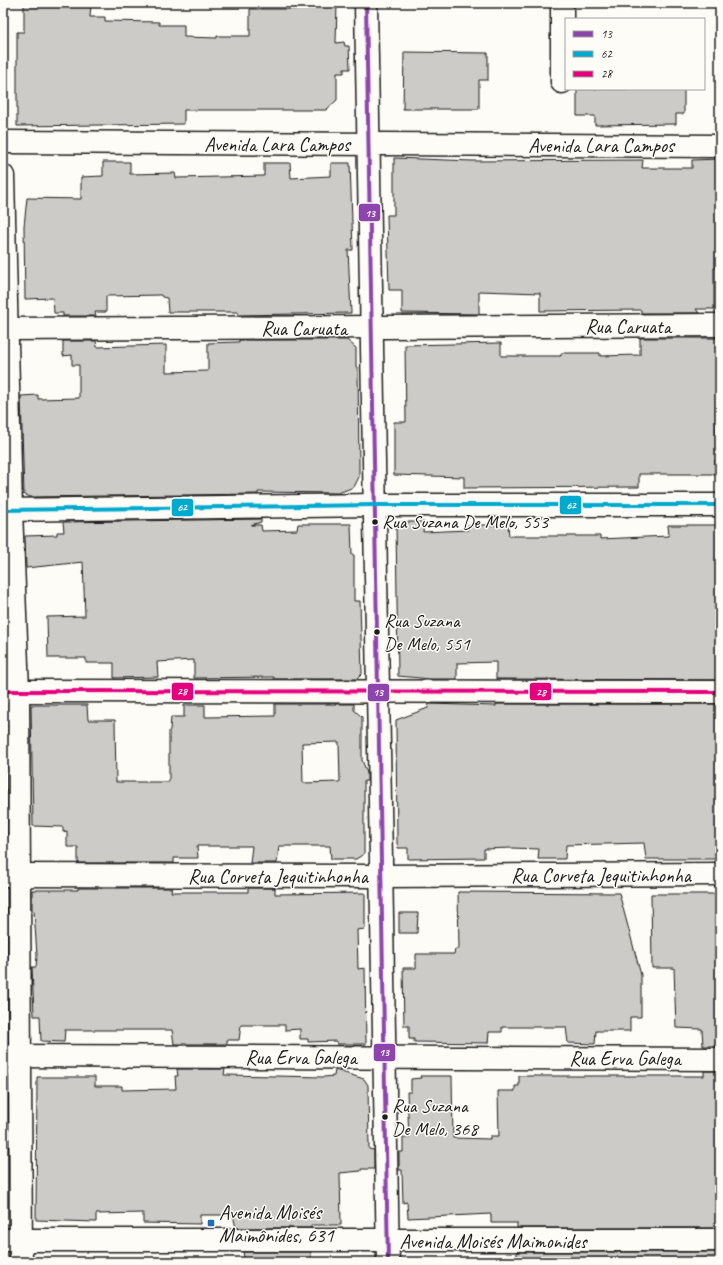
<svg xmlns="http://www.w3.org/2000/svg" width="723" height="1265" font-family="Caveat,sans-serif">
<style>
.building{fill:#cccbc8;stroke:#1c1c1c;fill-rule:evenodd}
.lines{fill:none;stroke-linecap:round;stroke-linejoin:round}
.minor-casing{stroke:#1c1c1c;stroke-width:25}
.minor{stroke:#fdfcf7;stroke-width:22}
.bus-1-casing{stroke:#fdfcf7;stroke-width:7}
.bus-2-casing{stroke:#fdfcf7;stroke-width:7}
.bus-3-casing{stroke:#fdfcf7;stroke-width:7}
.bus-1{stroke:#8e44ad;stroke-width:4}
.bus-2{stroke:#00a9ce;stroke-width:4}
.bus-3{stroke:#e5007d;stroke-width:4}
.bus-dot{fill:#1c1c1c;stroke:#fdfcf7;stroke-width:1.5}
.poi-dot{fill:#1f6fb2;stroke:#fdfcf7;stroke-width:1.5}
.labels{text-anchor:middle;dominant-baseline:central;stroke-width:3;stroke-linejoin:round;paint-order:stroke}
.bus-label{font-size:19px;fill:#1c1c1c;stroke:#fdfcf7;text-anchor:start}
.street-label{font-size:20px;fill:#1c1c1c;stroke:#fdfcf7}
.poi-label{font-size:20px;fill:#1c1c1c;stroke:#fdfcf7;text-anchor:start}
.line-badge{stroke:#fdfcf7;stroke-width:1.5}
.badge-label{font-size:11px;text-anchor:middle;font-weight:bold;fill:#fff}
</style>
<rect width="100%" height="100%" fill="#fdfcf7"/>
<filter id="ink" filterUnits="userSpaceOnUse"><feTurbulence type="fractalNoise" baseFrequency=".025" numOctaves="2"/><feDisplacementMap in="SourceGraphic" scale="8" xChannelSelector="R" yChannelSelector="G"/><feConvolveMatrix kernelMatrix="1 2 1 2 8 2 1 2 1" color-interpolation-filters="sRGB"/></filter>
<g filter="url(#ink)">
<g class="building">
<path d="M24 3H91L90 17H105V21L159 22V25H184V37L217 38V36H250V9H304V3H337L336 43 344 42 345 46H349L350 69H344V73H337V100L326 110H184V124L17 126V32H24Z"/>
<path d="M404 52 488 53V80H479V109H403Z"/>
<path d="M577 89H684V114H676V124L595 125V116H577Z"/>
<path d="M394 158 472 161 643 160 642 168H692V160L720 159V268H714V309H696L699 313H641V310L540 311V293L479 291V314L402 313V290H389L387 215H394Z"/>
<path d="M103 162H130V174L175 173 176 178 264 176V163H290L291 178 331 176V163H350L353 250H348L351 313 238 315V312H168L167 298 162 297 161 295 106 296V312H95L96 316H63V313H54L53 298 25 299 24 226 27 198 81 199V177L103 176Z"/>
<path d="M640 338H718L720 341V391H717L716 433H719V460H715V474H639V487L464 488V477L394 475V422H406L405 345 501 343V356H561V353H600V356L640 355Z"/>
<path d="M239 340H347L356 348V367H358L359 466V477L354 487 338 493 258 492V494L30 497 24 494 21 396 38 395V399L79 398V365H72V355L63 356V341H96L97 347 166 345V372L208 371V343L239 342Z"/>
<path d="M261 519V522L251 525H261L262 531 297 530 298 524H351L352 555H354V601H360L362 674 357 679H274V677L194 678V660L157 662 158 677 114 678V663H86V658H48L47 617 85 616 83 562 26 568 25 536 57 535V532H64L63 522Z"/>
<path d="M396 522H424L423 532 468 530 467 525H508L509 536H600V539L669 536 668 525H720V680L496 679V662L457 663V679H431L398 676Z"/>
<path d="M275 704H354V710L362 717V760L367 773V781H364V854L356 859H331L330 846H279L277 863H250L252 846H197L198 858H174V863H78V847H67V831L63 832V827L33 826 31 705H87L88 720H115L116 782H169V731L170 730 171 717H184V705H205V717L275 716ZM339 742 340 782 303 783 302 743Z"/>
<path d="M429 704 496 706V704H720V859H646L644 843 566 845 565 859H538L539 849 512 848 484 849V858L408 859V848H398L397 843 396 720 428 708Z"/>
<path d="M78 888H172L171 892H248V888H275V894L365 893V929L357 930 358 969 365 968 366 1044H337V1041L308 1042V1039H300V1029L285 1030V1025H241L239 1040H227V1044H174L172 1030H65L64 1042 41 1041 40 1016H34L32 967H36L37 956 34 911H32V890H78Z"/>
<path d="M458 892 619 893 641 975V1017H630V1031H596L595 1044 568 1043 566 1027H502V1032H489L488 1043 414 1042V1039H409V1026H404L403 968H416V954H454L455 949H459Z"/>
<path d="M651 894H720V1046H703L702 1029 676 1028 674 968H652Z"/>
<path d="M399 913H418L417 933H399Z"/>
<path d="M177 1069H225L224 1075 324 1077 334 1076 335 1070 364 1079 368 1085 369 1149 374 1150V1169H361V1171L340 1173 341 1225H311V1228H236L233 1215H200V1224L143 1223V1213L96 1214V1222L36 1220 37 1077H95V1086H122V1090L176 1089 175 1076H178Z"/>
<path d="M704 1071H720V1228H517V1223H491V1214L408 1218 407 1202 403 1203 402 1170H399V1152H403V1138H409L407 1092H411V1079L421 1078 420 1076H452L453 1138 490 1139V1136H499L498 1091H515V1086H519V1076H704Z"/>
<path d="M243 1252H311V1262H245Z"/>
<rect x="517" y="1252" width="203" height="10"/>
</g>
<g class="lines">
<g class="minor-casing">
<g id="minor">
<path d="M366 3 388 1262"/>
<path d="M562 82V3"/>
<path d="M3 142 720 146"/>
<path d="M3 176 11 510 18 691 21 1262"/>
<path d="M7 329 720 325"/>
<path d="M3 510 375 505H720"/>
<path d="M3 691 720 692"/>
<path d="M3 875 381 876 720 874"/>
<path d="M3 1056 720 1059"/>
<path d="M3 1240H720"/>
</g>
</g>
<use href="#minor" class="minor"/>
<g class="bus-1-casing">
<path id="bus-1" d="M366 3 388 1262"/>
</g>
<g class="bus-2-casing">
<path id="bus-2" d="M3 510 375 505H720"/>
</g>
<g class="bus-3-casing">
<path id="bus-3" d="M3 691 720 692"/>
</g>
<use href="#bus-1" class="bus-1"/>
<use href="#bus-2" class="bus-2"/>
<use href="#bus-3" class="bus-3"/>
</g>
</g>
<g class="bus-dot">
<circle cx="375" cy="522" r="3.5"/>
<circle cx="377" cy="632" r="3.5"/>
<circle cx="385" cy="1117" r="3.5"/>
</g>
<rect class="poi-dot" x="207" y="1219" width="8" height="8" rx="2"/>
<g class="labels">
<g class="bus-label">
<text x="382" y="522">Rua Suzana De Melo, 553</text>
<text x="384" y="621">Rua Suzana<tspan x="384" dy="23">De Melo, 551</tspan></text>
<text x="392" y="1106">Rua Suzana<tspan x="392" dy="23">De Melo, 368</tspan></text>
</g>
<g class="street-label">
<text x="277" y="144">Avenida Lara Campos</text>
<text x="601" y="145">Avenida Lara Campos</text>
<text x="628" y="326">Rua Caruata</text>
<text x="304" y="328">Rua Caruata</text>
<text x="601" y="875">Rua Corveta Jequitinhonha</text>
<text x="278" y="876">Rua Corveta Jequitinhonha</text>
<text x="301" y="1057">Rua Erva Galega</text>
<text x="625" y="1058">Rua Erva Galega</text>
<text x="493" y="1241">Avenida Moisés Maimonides</text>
</g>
<g class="poi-label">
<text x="219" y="1212">Avenida Moisés<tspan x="219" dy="23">Maimônides, 631</tspan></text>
</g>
</g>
<g class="line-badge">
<rect x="358" y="203" width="23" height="19" rx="4" fill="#8e44ad"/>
<rect x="559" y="495" width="23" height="20" rx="4" fill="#00a9ce"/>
<rect x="171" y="498" width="23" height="19" rx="4" fill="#00a9ce"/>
<rect x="171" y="682" width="23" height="19" rx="4" fill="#e5007d"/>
<rect x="529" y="682" width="23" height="19" rx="4" fill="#e5007d"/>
<rect x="367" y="683" width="23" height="19" rx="4" fill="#8e44ad"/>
<rect x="373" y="1043" width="23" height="19" rx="4" fill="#8e44ad"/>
</g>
<g class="badge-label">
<text x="370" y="217">13</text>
<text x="571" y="509">62</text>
<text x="182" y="511">62</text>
<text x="182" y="695">28</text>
<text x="541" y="696">28</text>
<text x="378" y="696">13</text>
<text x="384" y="1056">13</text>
</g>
<rect width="723" height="1265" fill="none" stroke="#fdfcf7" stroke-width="16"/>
<rect x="8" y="8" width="707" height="1249" fill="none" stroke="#1c1c1c" stroke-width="1.5" filter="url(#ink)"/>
<rect x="565" y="18" width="140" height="72" fill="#fdfcf7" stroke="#a3a29f"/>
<rect x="573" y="31" width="20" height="6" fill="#8e44ad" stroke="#a3a29f"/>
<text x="601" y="38" font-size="12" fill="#1c1c1c">13</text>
<rect x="573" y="51" width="20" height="6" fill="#00a9ce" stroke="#a3a29f"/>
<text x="601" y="58" font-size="12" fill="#1c1c1c">62</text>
<rect x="573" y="71" width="20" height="6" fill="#e5007d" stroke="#a3a29f"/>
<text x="601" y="78" font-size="12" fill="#1c1c1c">28</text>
</svg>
